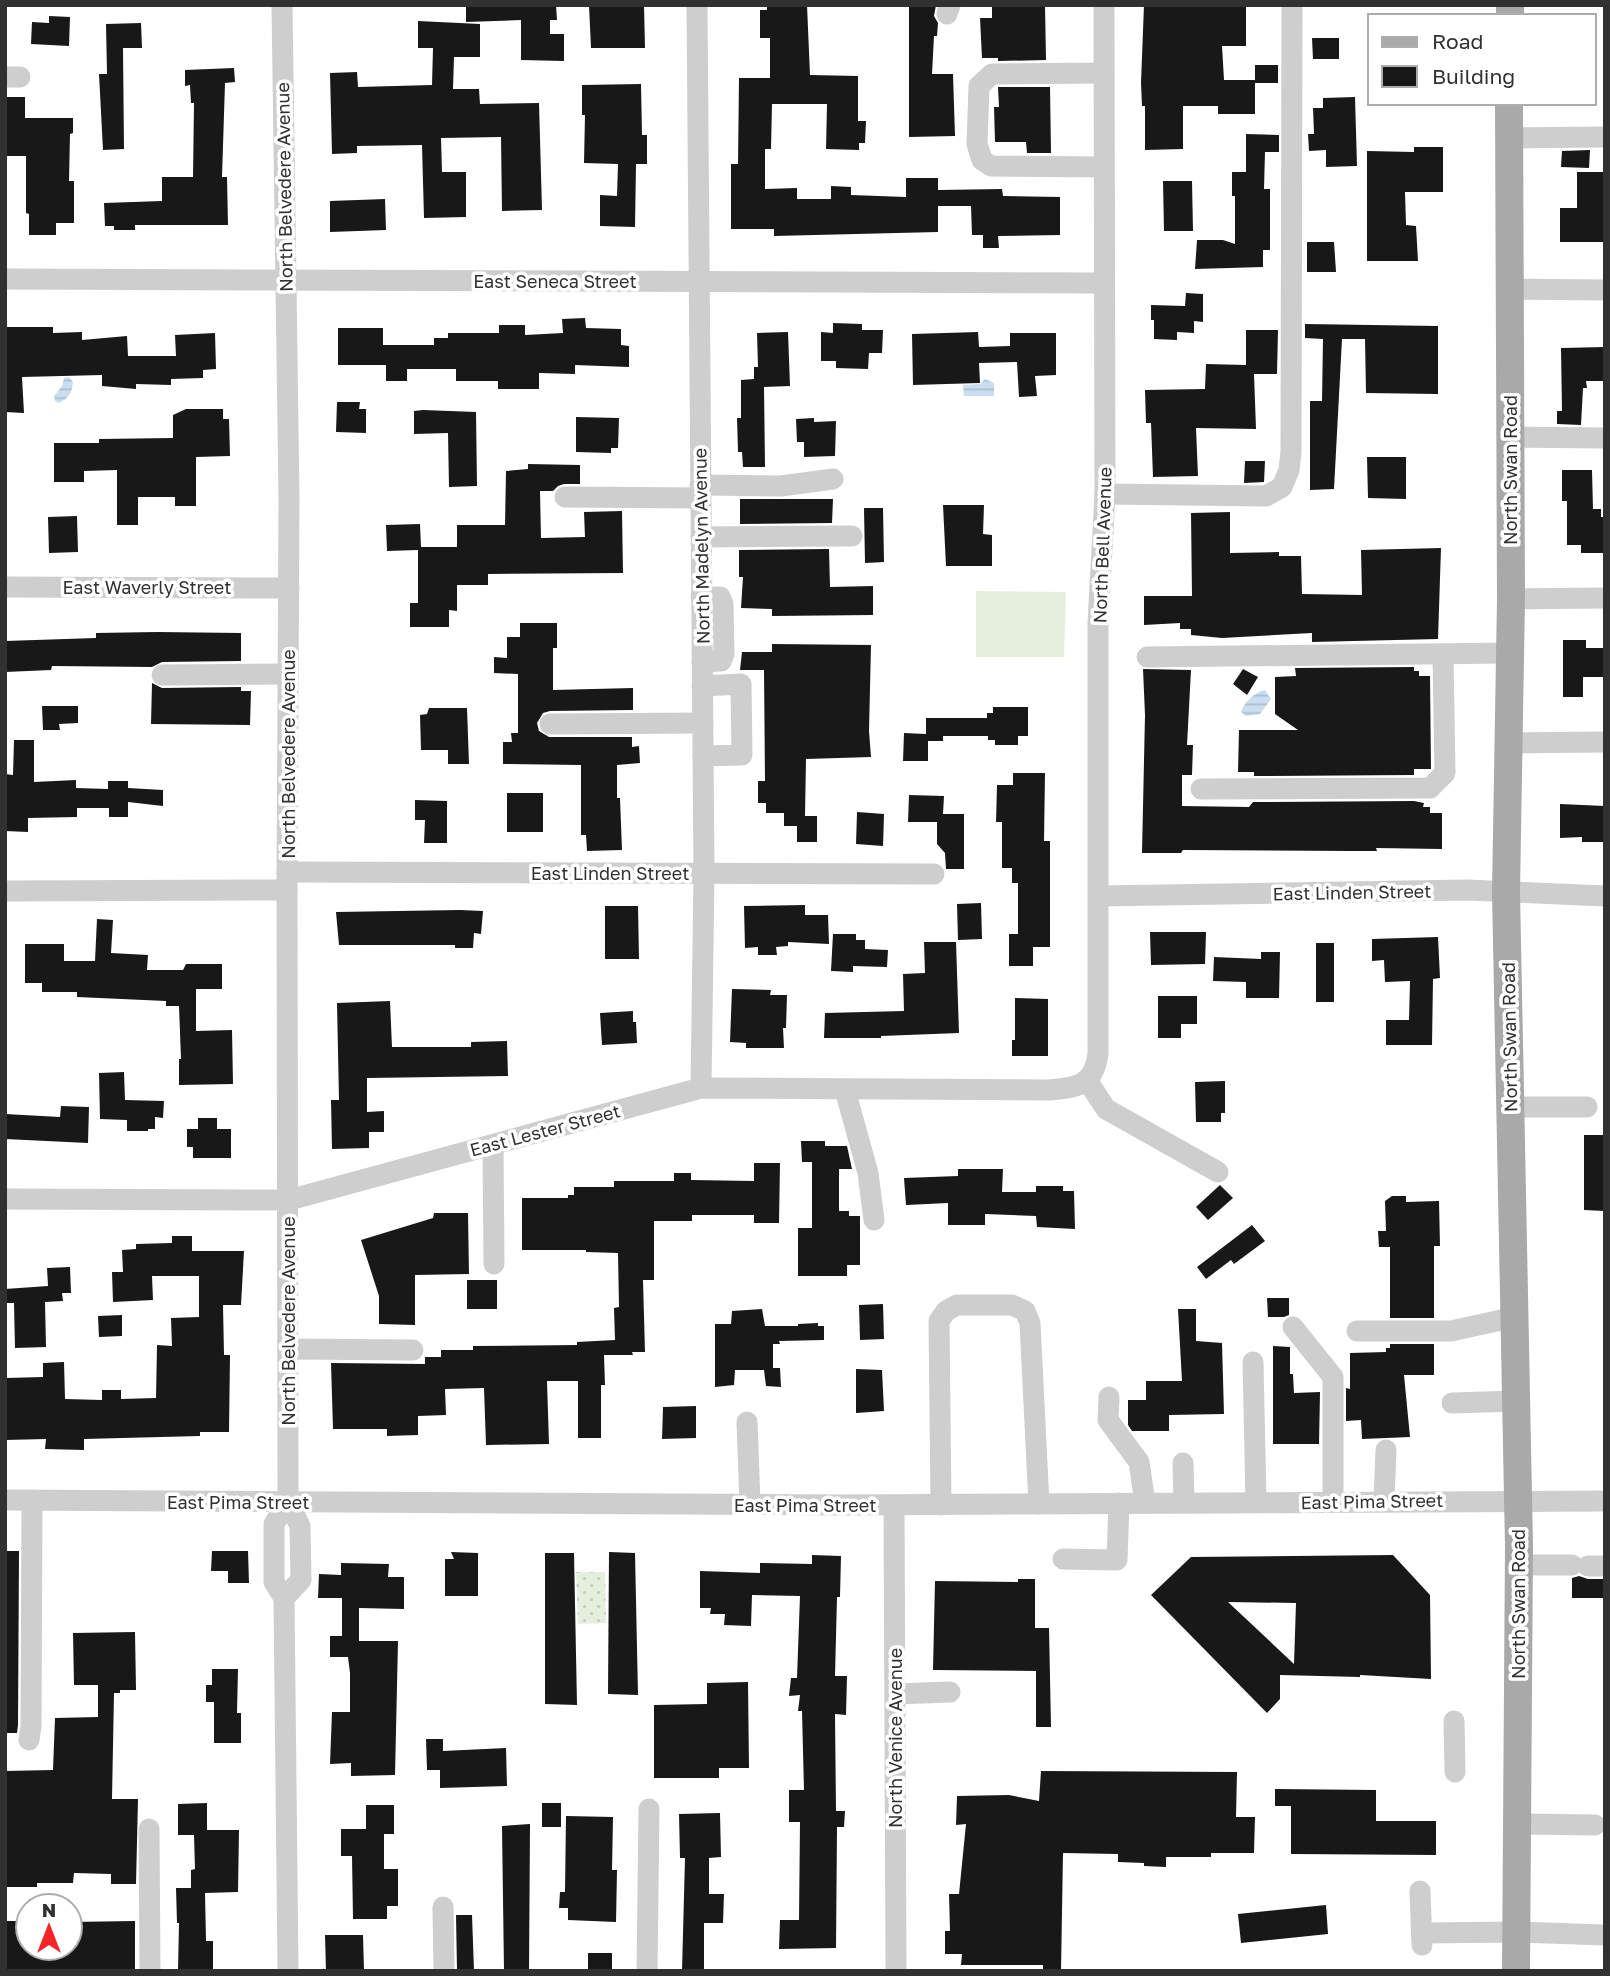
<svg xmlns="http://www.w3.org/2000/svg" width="1610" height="1976" font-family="'Golos Text',sans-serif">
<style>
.grass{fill:url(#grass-dots)}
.green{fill:#e6efde}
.water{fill:url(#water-rules)}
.building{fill:#181818;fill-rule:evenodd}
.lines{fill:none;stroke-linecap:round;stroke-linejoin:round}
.minor{stroke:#cecece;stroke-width:21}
.major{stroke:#a9a9a9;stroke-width:28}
.labels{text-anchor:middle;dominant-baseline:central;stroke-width:7;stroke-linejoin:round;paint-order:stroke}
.street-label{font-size:18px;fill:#313131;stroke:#fff}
</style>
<defs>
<pattern id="grass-dots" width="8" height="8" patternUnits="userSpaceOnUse" patternTransform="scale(1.75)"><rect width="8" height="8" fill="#e6efde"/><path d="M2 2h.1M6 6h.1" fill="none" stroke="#c6cdbf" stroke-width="1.8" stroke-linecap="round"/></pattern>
<pattern id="water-rules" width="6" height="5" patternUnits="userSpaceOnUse" patternTransform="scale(1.75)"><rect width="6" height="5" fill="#c9def0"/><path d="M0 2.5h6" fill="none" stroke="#adbfce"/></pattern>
</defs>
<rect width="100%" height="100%" fill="#fff"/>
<path class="grass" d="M576 1572H605L606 1623 578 1624Z"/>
<path class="green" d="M976 591 1066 592 1064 657H976Z"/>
<g class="water">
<path d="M69 377 73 382C72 393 69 398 59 403L55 401 54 396 62 386 64 378Z"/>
<path d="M985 379 994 383V396H964L963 385 980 384Z"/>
<path d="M1265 690 1271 699 1260 714 1246 716 1241 712C1244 702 1255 692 1265 690Z"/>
</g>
<g class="building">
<path d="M466 5H556L557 20H550V34H564V61L521 60V20L466 22Z"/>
<path d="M589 5H644L645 48H591Z"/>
<path d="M767 5H807L810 75 858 76V121H866L865 143H859V150L826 149 827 104H772L771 149H765V189L797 188V199H831V186L851 187V195L906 197V178H938V190L1002 189 1003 196 1060 197V235L998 236 999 248H983V235H972L971 206H938V232L774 236V229H731V164H738L739 78H770V38H760V10H767Z"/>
<path d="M909 5H936L934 16 938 23 937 36H934L932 74H953L955 136 909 137Z"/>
<path d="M992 5H1045L1046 60 998 61V58H982L980 18H992Z"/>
<path d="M1144 5H1246V46H1222L1224 80H1255V65H1278V83H1255V114H1218V106H1183V149L1145 150V106H1142L1141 83Z"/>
<path d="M49 16 70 17 69 46 31 44 32 22 49 23Z"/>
<path d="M418 21 480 24V57H454L453 89H479L480 104 539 103 542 210 502 211 501 137 441 138 442 172H466V217L424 218 422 145 357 146V153L332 154 330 73 357 72 358 87 432 85 433 48H418Z"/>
<path d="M141 23 142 48H123L124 149 103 150 99 74H107L106 24Z"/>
<path d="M1312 38H1339V59H1313Z"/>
<path d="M234 68 235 82 225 83 222 177H227L228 225H135V230H114V226H105L104 203 162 201V177H193L194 103H191L190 85 185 86V70Z"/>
<path d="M641 84 642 135H647V164H636L635 227 600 226V195L617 196 618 164 584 163 585 115H582V85Z"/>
<path d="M998 87H1050L1051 153H1027L1026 142H995L994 107H999Z"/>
<path d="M6 97H25V118H73V133L70 134 69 181H74V223H56V235H29V214L26 213V156H5Z"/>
<path d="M1355 97 1357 166 1326 167V150L1309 151 1308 134H1314L1313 108H1323V98Z"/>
<path d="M1246 134 1279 135V152H1265L1264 189H1270V250H1263V267L1195 269 1197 240H1223L1235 244V196H1232V172H1246Z"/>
<path d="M1414 147H1443V192H1405L1406 225 1416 226 1418 261H1367V151L1414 152Z"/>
<path d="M1590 150 1589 168 1561 167 1562 151Z"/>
<path d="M1577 172H1605V242H1560V208H1577Z"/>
<path d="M1163 181H1192L1193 231H1164Z"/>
<path d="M385 199 386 230 330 232V201Z"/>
<path d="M1307 242H1334L1336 272H1307Z"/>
<path d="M1186 293 1203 294V322L1194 321V333L1177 332V340L1154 339V320H1151V305L1185 306Z"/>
<path d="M585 318 586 328 621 329V345L629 346V367L575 365V374L539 373V389H498V381H456V369H407V381H386V365H338V328H383V345H434V338H448V333H499V325H525V335L563 333 562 319Z"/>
<path d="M833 323 862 324V330H883L882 353H869L868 369 836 368V361H821V332L833 333Z"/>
<path d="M1305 324 1438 326V394L1366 393 1365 339H1342L1334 489 1310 490V401H1322L1323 339 1305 338Z"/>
<path d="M5 327H53V333L82 332V340L127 336 128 356H176L175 335 215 333 216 369 203 370V378L171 379V385L136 384V389L102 386V375L22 377 24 413 5 412Z"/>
<path d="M1246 330H1278L1277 374H1254L1256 429 1196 428 1198 476 1153 477 1151 423H1146L1145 390 1205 389 1206 364 1246 365Z"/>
<path d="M788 332 790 386 764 387 765 467H743L742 452H738L737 418H741V380L754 379V367H758L757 333Z"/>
<path d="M978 332 979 347 1010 346V333H1056V375L1035 376 1037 396 1019 397 1017 362 979 363 980 383 913 385 912 334Z"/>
<path d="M1605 347V381H1586L1587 388H1583L1581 425 1557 424V411H1562L1561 348Z"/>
<path d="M337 402H360L359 409H366V433L336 432Z"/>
<path d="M186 409H223V419H229L230 456 196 457V506H175V497H138V525H117V470L84 471V482H54V443H99V439L173 438V415Z"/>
<path d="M423 410 476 412 477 486 449 487 448 433 414 434V411Z"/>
<path d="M576 417 619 418 618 448H611V453L576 452Z"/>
<path d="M814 418V422L836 421 835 456 804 457V442H797L796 419Z"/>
<path d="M1367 457H1406V499L1368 498Z"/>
<path d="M1245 461H1265L1264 482 1244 483Z"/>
<path d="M528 464 580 465V484H564L558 486 553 491H540L541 538 585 537 584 512 622 511 623 573 488 574V585H457V611L449 610V627H410V603H418V550L387 551 386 525 420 524 421 547H457V525H505L506 471 528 469Z"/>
<path d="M1562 470H1592L1593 509H1601V517H1605L1604 553H1581V545H1567V501H1562Z"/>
<path d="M740 499H833L832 523 740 524Z"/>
<path d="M943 505H984L983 534 992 535V566H946Z"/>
<path d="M864 508H883L884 562 865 563Z"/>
<path d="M1230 512V553L1279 552V556H1301L1302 594 1362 595 1361 550 1441 548 1438 639 1312 642V633L1222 638 1191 635V629H1180V623L1144 625V596H1192L1191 513Z"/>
<path d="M77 516 78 552 49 553 48 517Z"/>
<path d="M829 549 830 587 873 586V615L772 616V609L741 608 743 577H739V550Z"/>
<path d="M520 623H557V648H553V690L633 688V710L550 711 543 713 537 723 539 731 549 737H632V747L639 746 640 763 617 765V798H620L622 850 587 851 586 835H581V765L503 764V742H512L511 733H518V674L494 673V657L507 658V637H520Z"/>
<path d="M157 632 241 633V661L162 662 152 667 52 666 51 670 5 672V641L96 638V633Z"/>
<path d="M1563 640H1586V648H1605V677H1583V697H1563Z"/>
<path d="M772 644 871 645 869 731 871 757 806 759 805 816H817V842H797V826H784V813H766V803H758V781H765L764 670H740L742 652H772Z"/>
<path d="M1414 667V671H1419V676H1430L1431 769H1414V775L1254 776V772H1238L1239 730H1298L1275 714V677L1296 676 1295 668Z"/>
<path d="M1143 669 1191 670 1187 745H1193L1192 775H1182V806L1249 807 1253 802 1414 801 1424 803 1423 807H1430V813H1442V849L1376 848 1377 851H1351L1183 850 1181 853H1142L1145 715Z"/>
<path d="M1243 669 1258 677 1247 695 1233 684Z"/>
<path d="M152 683 162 688 241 687V691H251L250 725 151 724Z"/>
<path d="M42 706H78V723L59 724 60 730H43Z"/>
<path d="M993 707H1028V736H1018V745H995V740H988V736H943V741H928V761H903L904 733 926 734V718H987V713H993Z"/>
<path d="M429 708H467L469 764H448V750H421L420 715 427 714Z"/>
<path d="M14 740H34V782L76 780V788L108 789V781H128V788L163 790V806L128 802V817H109V808H77V817L28 818V832L5 831V774L13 775Z"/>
<path d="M1013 773H1045L1044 841H1050V947H1033V966H1009V934H1018V883H1012V868H1002V822H996L997 785H1013Z"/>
<rect x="507" y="793" width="36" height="39"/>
<path d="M909 795 944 796 943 814H964V869H946L945 853 937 844V822H908Z"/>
<path d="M415 800 447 801V843H424L425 820H415Z"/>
<path d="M1560 804 1605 806V842H1582V837L1560 838Z"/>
<path d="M857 812 884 814 883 846 856 844Z"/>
<path d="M981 903 982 939 958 940 957 904Z"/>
<path d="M805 905V915H828L829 944 788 942V946L776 947 777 955H758V947L745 948 744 906Z"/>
<path d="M605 906H638L639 959H605Z"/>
<path d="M460 910 483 911 481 934 474 933 473 948H455V945H339L336 912Z"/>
<path d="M97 919 113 920 111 953 148 955 147 970H183L186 964H222V989H196V1031L232 1030 233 1084 179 1085V1059H181L179 1006H166V1001L77 997V992H42V983H25V944H64V961H95Z"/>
<path d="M1150 932H1206L1205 964 1151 965Z"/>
<path d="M833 934H856V940H865V949L888 950 887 967 853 966V972L831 971Z"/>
<path d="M1438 937 1440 978 1433 979 1432 1045H1386V1020H1409L1410 981 1385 982 1384 960 1372 961V939Z"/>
<path d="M924 942H956L959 1033 881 1036V1038H824L825 1013 904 1011 903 974 925 973Z"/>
<rect x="1316" y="943" width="18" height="59"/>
<path d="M1261 952H1280L1279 998H1246V982L1213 981 1214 957 1261 959Z"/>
<path d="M732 989 771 990 770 995H787L786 1028H783L784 1048H746V1043L730 1042Z"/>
<path d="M1158 996H1197V1024H1181V1038H1158Z"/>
<path d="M1015 998 1048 999V1056H1012V1040H1015Z"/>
<path d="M390 1001 392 1047H471V1042L507 1041 508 1076 367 1078V1112L384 1111V1132H369V1148L332 1149 331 1100H339L337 1003Z"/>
<path d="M633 1011V1022H636L637 1043 602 1045 600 1013Z"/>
<path d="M124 1072 125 1100 164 1101 163 1118 155 1117V1129H148V1131H127V1120L100 1119 99 1073Z"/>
<path d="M1225 1081V1113H1221V1122H1196L1195 1082Z"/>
<path d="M61 1106 89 1107 88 1143 5 1139V1114L60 1117Z"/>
<path d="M198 1118H217V1129H231V1158H193V1147H187V1129H198Z"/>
<path d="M1584 1135H1605V1211L1584 1210Z"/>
<path d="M801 1141H825V1146H847L852 1169H839V1211H849V1216H860V1265H847V1276H798V1228H812V1162H802Z"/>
<path d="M754 1163H780L779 1223H754V1215H692V1221H654V1280H643L645 1352H632L633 1355H604L605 1385H601V1438H578V1381H547L549 1444 486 1445 484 1388 445 1389 446 1415 418 1416V1435L387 1436V1429H333L331 1363 425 1364V1357H441V1350H473V1346L577 1345V1342L615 1340 614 1308 619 1307 618 1253 586 1252V1250H522V1198H568V1195H574V1187H614V1181H674V1173H691V1180L754 1181Z"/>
<path d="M958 1169H1003L1002 1192H1036V1186H1063V1191H1074L1075 1229 1037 1227 1036 1216 985 1214V1225H948V1203L906 1205 904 1178 958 1176Z"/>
<path d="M1220 1185 1233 1198 1208 1220 1196 1207Z"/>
<path d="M1392 1196H1406V1202L1439 1201 1440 1246H1434V1318H1390V1247H1379L1378 1231H1386L1385 1201Z"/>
<path d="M434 1213H468L469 1274 415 1275V1325L379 1324V1296L361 1240 433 1218Z"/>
<path d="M1252 1225 1265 1241 1234 1264 1231 1260 1206 1279 1197 1267Z"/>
<path d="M172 1236H192V1251H244L241 1305H223L224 1355H230L229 1432H200V1436L84 1439V1450L45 1449 46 1439 5 1440V1378L43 1377V1363L64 1362 65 1399 102 1400V1390H121V1399L156 1398 157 1345 172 1346 171 1318 199 1317V1276H152L153 1300 113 1302 112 1272H123L122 1250 136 1249V1244L172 1243Z"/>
<path d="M70 1267 71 1293H62L63 1301 45 1302 46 1347 15 1348 14 1303H6L5 1289 48 1286 47 1268Z"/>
<rect x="467" y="1280" width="30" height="29"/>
<path d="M1267 1298H1289V1315L1284 1317H1268Z"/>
<path d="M883 1304 884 1339 860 1340 859 1305Z"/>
<path d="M762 1309 765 1326H798V1324L818 1323V1326H824V1340L779 1341 780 1344H773V1368H780L781 1387 766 1386 764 1370H735L734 1385 715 1387V1324H731L732 1311Z"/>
<path d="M1178 1309H1196V1341L1222 1343 1224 1414 1169 1415V1431H1132L1128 1425V1400H1146V1381H1182Z"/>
<path d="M122 1315V1336L99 1337 98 1316Z"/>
<path d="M1390 1344H1434V1375H1404L1410 1437 1362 1439 1361 1420 1346 1421V1388L1350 1389V1353L1386 1352V1348H1390Z"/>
<path d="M1273 1346 1290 1347V1374H1293L1294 1393 1320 1392 1319 1444H1273Z"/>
<path d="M856 1369 882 1370 884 1411 856 1413Z"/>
<path d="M696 1406V1438L662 1439 663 1407Z"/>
<path d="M5 1551H19L18 1725 17 1733H5Z"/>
<path d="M212 1551H248L249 1583H228V1571H211Z"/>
<path d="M451 1552 478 1553V1596H445V1559H454Z"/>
<path d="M609 1552 635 1553 638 1695 608 1694Z"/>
<path d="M545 1553H574L577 1705 545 1704Z"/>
<path d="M812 1555 841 1556 840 1597H837L835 1676H847L846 1715 835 1714 836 1811H845L844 1827H837L836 1948 779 1949 780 1920H799L800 1822H789V1790H804L802 1711H798L800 1695 789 1696 791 1678H797L800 1596 752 1595 751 1626 724 1625 725 1614H710L711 1608H700V1571L760 1573V1563L812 1564Z"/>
<path d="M1393 1555 1430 1595 1431 1679 1360 1675V1677L1280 1675V1699L1267 1713 1151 1595 1191 1557ZM1228 1602 1296 1603 1294 1664Z"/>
<path d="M341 1563 389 1564 388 1577H404V1609L359 1608V1641H398L395 1775 351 1776V1763L330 1764 332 1712H350V1673L348 1657H330V1636H342V1598H318L319 1574 341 1575Z"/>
<path d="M1579 1576 1588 1579H1605V1598H1572V1578Z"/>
<path d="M1018 1579H1035V1628H1049L1051 1727H1036V1671H1038L933 1670 935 1581 1018 1582Z"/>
<path d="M135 1632 136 1690H120V1693H114L112 1799H138L136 1884H111V1874L74 1873 73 1883H37V1887H5V1771L53 1770 55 1718 98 1717V1685H74L73 1633Z"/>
<path d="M212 1669H238L237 1713H241V1743H214V1702H206V1685H212Z"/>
<path d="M748 1682 749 1768H719V1778H654V1705L707 1704V1683Z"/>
<path d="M426 1739H443V1751L506 1748 507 1786 440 1788V1770H427Z"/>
<path d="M1041 1771 1237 1772 1236 1817H1255L1254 1853H1211V1857H1166V1867L1144 1866V1863L1118 1862V1854L1063 1853 1061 1971H1043V1965H961L962 1954H945V1931H950L949 1894H959L966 1824 956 1825 957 1796 1009 1795 1039 1801Z"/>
<path d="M1275 1789 1376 1790V1821H1436V1855L1291 1854V1806H1275Z"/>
<path d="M207 1803V1830H239L238 1892 205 1893 206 1941H213V1971H178L179 1923H177L176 1888H191V1870L195 1869 194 1835H178V1804Z"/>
<rect x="542" y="1803" width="19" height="24"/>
<path d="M366 1805H394V1834H384V1869H398V1906H387V1919H353L352 1856H341V1829H366Z"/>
<path d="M720 1813 721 1857 709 1858V1894H724L723 1923H704V1971H682L685 1858H680L679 1814Z"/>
<path d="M566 1816 613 1817 612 1870H617L616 1922 568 1920V1908H559L560 1892H565Z"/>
<path d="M530 1824 529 1971H504L502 1826Z"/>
<path d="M1326 1905 1328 1934 1241 1943 1238 1914Z"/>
<path d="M456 1915H472L474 1971H457Z"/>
<path d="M5 1921H25L26 1948H70V1922L135 1921V1971H5Z"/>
<path d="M325 1935H363L364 1970 326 1971Z"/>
<rect x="588" y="1953" width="24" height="18"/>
</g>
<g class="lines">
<g class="minor">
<path d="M282 5 289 498 287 890 288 1502"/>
<path d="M697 5 704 874 701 1088"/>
<path d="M947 14 950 5"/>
<path d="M1104 73 992 74 979 86 977 144 982 160 991 166 1104 167"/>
<path d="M5 77H20"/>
<path d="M1509 138 1605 137"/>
<path d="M5 279 1104 283"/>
<path d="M1508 289 1605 290"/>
<path d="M1509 437 1605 438"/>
<path d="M700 485 781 486 833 479"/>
<path d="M1105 494 1266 496 1282 487 1289 470 1291 452 1292 5"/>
<path d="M565 497 700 498"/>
<path d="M701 537 852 536"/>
<path d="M5 587 289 588"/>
<path d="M701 597H720L723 604 724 654 721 661 702 662"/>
<path d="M1511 599 1605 598"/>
<path d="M1147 657 1510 653"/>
<path d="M162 675 288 674"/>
<path d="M702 686 741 684 742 755 703 756"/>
<path d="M550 724 703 723"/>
<path d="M1509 743 1605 742"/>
<path d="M1201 789 1430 788 1445 773 1443 654"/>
<path d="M287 872 934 874"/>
<path d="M5 891 287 890"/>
<path d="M1099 896 1468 890 1605 896"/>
<path d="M1087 1080 1106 1109 1218 1172"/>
<path d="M845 1090 868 1173 874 1220"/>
<path d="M1511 1107H1587"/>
<path d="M493 1145 494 1264"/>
<path d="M5 1199 289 1200 701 1088 1048 1090C1077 1088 1094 1085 1098 1054V623L1105 494 1104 5"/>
<path d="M1293 1327 1333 1377V1501"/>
<path d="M1357 1331H1451L1515 1317"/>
<path d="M288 1349 413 1350"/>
<path d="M1253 1362 1256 1502"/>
<path d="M1109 1397 1108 1420 1139 1462 1145 1503"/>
<path d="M1452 1403 1517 1401"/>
<path d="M747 1422 750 1504"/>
<path d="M1183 1463 1184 1503"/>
<path d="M5 1500 839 1505 1605 1501"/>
<path d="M1384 1501 1386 1450"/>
<path d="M288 1502 300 1526 301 1580 284 1598 274 1582V1524Z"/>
<path d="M894 1505 896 1971"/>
<path d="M941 1505 939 1321 946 1311 957 1305H1012L1025 1311 1030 1323 1039 1504"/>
<path d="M1063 1559 1117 1560 1119 1503"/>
<path d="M1519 1565H1572"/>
<path d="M1588 1566H1605"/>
<path d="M284 1598 288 1971"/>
<path d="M895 1694 950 1692"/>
<path d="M1454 1721 1455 1772"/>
<path d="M29 1740 31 1726 32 1500"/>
<path d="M1517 1824 1595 1825"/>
<path d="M149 1829 150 1971"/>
<path d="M1420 1891 1422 1945"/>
<path d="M443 1907 444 1971"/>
<path d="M1422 1933 1517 1932 1605 1935"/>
<path d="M647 1971 649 1809"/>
</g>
<g class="major">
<path d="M1510 16V5"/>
<path d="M1509 103 1511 599 1506 892 1519 1546 1516 1971"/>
</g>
</g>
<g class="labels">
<g class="street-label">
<text transform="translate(284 187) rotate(-91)">North Belvedere Avenue</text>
<text x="555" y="281">East Seneca Street</text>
<text transform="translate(1510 470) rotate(-90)">North Swan Road</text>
<text transform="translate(1102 545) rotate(-88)">North Bell Avenue</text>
<text transform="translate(701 546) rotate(-91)">North Madelyn Avenue</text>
<text x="147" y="587">East Waverly Street</text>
<text transform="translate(288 754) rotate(-90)">North Belvedere Avenue</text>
<text x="610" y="873">East Linden Street</text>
<text transform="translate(1352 892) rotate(-1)">East Linden Street</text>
<text transform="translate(1509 1037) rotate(-91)">North Swan Road</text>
<text transform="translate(545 1130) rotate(-15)">East Lester Street</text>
<text transform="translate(288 1321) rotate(-90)">North Belvedere Avenue</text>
<text transform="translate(1372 1501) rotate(-1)">East Pima Street</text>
<text x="238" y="1502">East Pima Street</text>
<text x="805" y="1505">East Pima Street</text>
<text transform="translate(1518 1604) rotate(-90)">North Swan Road</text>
<text transform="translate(895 1738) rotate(-90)">North Venice Avenue</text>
</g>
</g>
<rect width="1610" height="1976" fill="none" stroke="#313131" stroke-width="14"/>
<rect x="1368" y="14" width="228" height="91" fill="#ffffff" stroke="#adadad" stroke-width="2"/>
<rect x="1382" y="37" width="35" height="10" fill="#a9a9a9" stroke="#adadad" stroke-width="2"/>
<text x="1432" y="49" font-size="21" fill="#313131">Road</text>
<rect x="1382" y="66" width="35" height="21" fill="#181818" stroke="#adadad" stroke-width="2"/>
<text x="1432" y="84" font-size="21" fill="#313131">Building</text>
<g transform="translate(49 1927)"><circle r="33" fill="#ffffff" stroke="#adadad" stroke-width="2"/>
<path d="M0-5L12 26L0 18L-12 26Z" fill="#f52527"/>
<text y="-10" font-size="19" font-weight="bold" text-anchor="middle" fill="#313131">N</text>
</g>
</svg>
